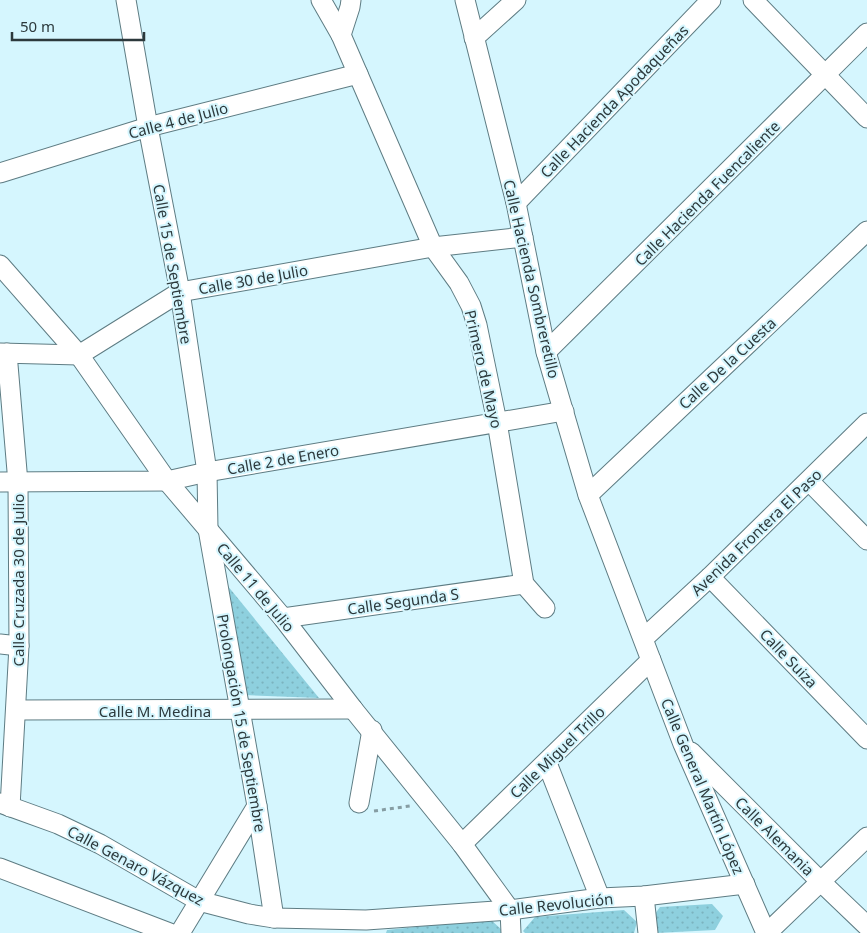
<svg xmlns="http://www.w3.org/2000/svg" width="867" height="933" font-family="'Noto Sans',sans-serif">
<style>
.park{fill:url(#park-dots)}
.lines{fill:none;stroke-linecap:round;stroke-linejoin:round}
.minor-casing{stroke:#5e7c83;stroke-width:21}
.path{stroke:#869da3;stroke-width:3;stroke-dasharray:4 4;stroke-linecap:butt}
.minor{stroke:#fff;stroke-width:19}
.labels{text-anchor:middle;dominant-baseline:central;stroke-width:4;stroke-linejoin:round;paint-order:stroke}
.street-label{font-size:15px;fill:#2c393c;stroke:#d5f6fe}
</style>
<defs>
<pattern id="park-dots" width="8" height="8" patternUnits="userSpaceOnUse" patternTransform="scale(1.25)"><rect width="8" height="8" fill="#8ed0de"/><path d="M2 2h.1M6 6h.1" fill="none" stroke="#7bb3bf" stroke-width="1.8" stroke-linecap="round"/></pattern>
</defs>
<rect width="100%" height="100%" fill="#d5f6fe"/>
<g class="park">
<path d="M227 585 319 698 244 695Z"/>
<path d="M712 904 723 916 715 930 656 933 652 918 660 907Z"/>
<path d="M624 910 637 922 634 933H525L523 931 535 917Z"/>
<path d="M490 919 503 931 502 933H386L387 930Z"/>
</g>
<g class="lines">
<g class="minor-casing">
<g id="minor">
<path d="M126 0 148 127 180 292 207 472 208 529 257 806 274 918"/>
<path d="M321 0 341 35"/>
<path d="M351 0 350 7 341 35 433 247 459 283 471 306 477 325 497 422 524 584 545 608"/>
<path d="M465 0 516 203 546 352 588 495 683 744 766 933"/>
<path d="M753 0 867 118"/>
<path d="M474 38 516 0"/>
<path d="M0 173 148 127 358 74"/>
<path d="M516 203 711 0"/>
<path d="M0 265 79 355 167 481 283 618 353 709 462 844 510 910 511 933"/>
<path d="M546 352 867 33"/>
<path d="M0 353 79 355 180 292 433 247 523 237"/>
<path d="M7 353 18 483 19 646 10 807"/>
<path d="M809 481 867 540"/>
<path d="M0 482 167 481 207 472 564 411"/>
<path d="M588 495 867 231"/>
<path d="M710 577 867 739"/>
<path d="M283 618 524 584"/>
<path d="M644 638 710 577 867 423"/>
<path d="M0 644 19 646"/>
<path d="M16 710 353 709"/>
<path d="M691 752 821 882 867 926"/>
<path d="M547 763 600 898"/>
<path d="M0 803 58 824 100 844 199 901 249 914 274 918 366 920 510 910 600 898 644 896 745 884"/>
<path d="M359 803 372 730"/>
<path d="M462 844 651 660"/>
<path d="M0 868 170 933"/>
<path d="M644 896 648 933"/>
<path d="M180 933 257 806"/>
<path d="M767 933 867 837"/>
</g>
</g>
<path class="path" d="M374 811 410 806"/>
<use href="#minor" class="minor"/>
</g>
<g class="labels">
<g class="street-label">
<text transform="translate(614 101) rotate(-46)">Calle Hacienda Apodaqueñas</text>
<text transform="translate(178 120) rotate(-15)">Calle 4 de Julio</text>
<text transform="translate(707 193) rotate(-45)">Calle Hacienda Fuencaliente</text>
<text transform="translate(173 264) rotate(80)">Calle 15 de Septiembre</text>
<text transform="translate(253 279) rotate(-10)">Calle 30 de Julio</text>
<text transform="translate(532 279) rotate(77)">Calle Hacienda Sombreretillo</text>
<text transform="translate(727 363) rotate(-43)">Calle De la Cuesta</text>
<text transform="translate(484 369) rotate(77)">Primero de Mayo</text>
<text transform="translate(283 459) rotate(-10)">Calle 2 de Enero</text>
<text transform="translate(756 532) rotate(-44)">Avenida Frontera El Paso</text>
<text transform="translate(18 580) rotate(-90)">Calle Cruzada 30 de Julio</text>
<text transform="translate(256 587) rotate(50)">Calle 11 de Julio</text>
<text transform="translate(403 601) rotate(-8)">Calle Segunda S</text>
<text transform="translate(789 658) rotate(46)">Calle Suiza</text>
<text x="155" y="711">Calle M. Medina</text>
<text transform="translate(242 723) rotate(80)">Prolongación 15 de Septiembre</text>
<text transform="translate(557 752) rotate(-44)">Calle Miguel Trillo</text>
<text transform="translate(703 786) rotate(67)">Calle General Martín López</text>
<text transform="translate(775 836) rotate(45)">Calle Alemania</text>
<text transform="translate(136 865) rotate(28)">Calle Genaro Vázquez</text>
<text transform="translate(556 904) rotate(-6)">Calle Revolución</text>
</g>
</g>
<path d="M12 32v8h132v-8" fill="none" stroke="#2c393c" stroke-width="2.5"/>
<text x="20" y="32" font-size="15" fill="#2c393c" stroke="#d5f6fe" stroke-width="4" paint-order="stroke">50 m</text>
</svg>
